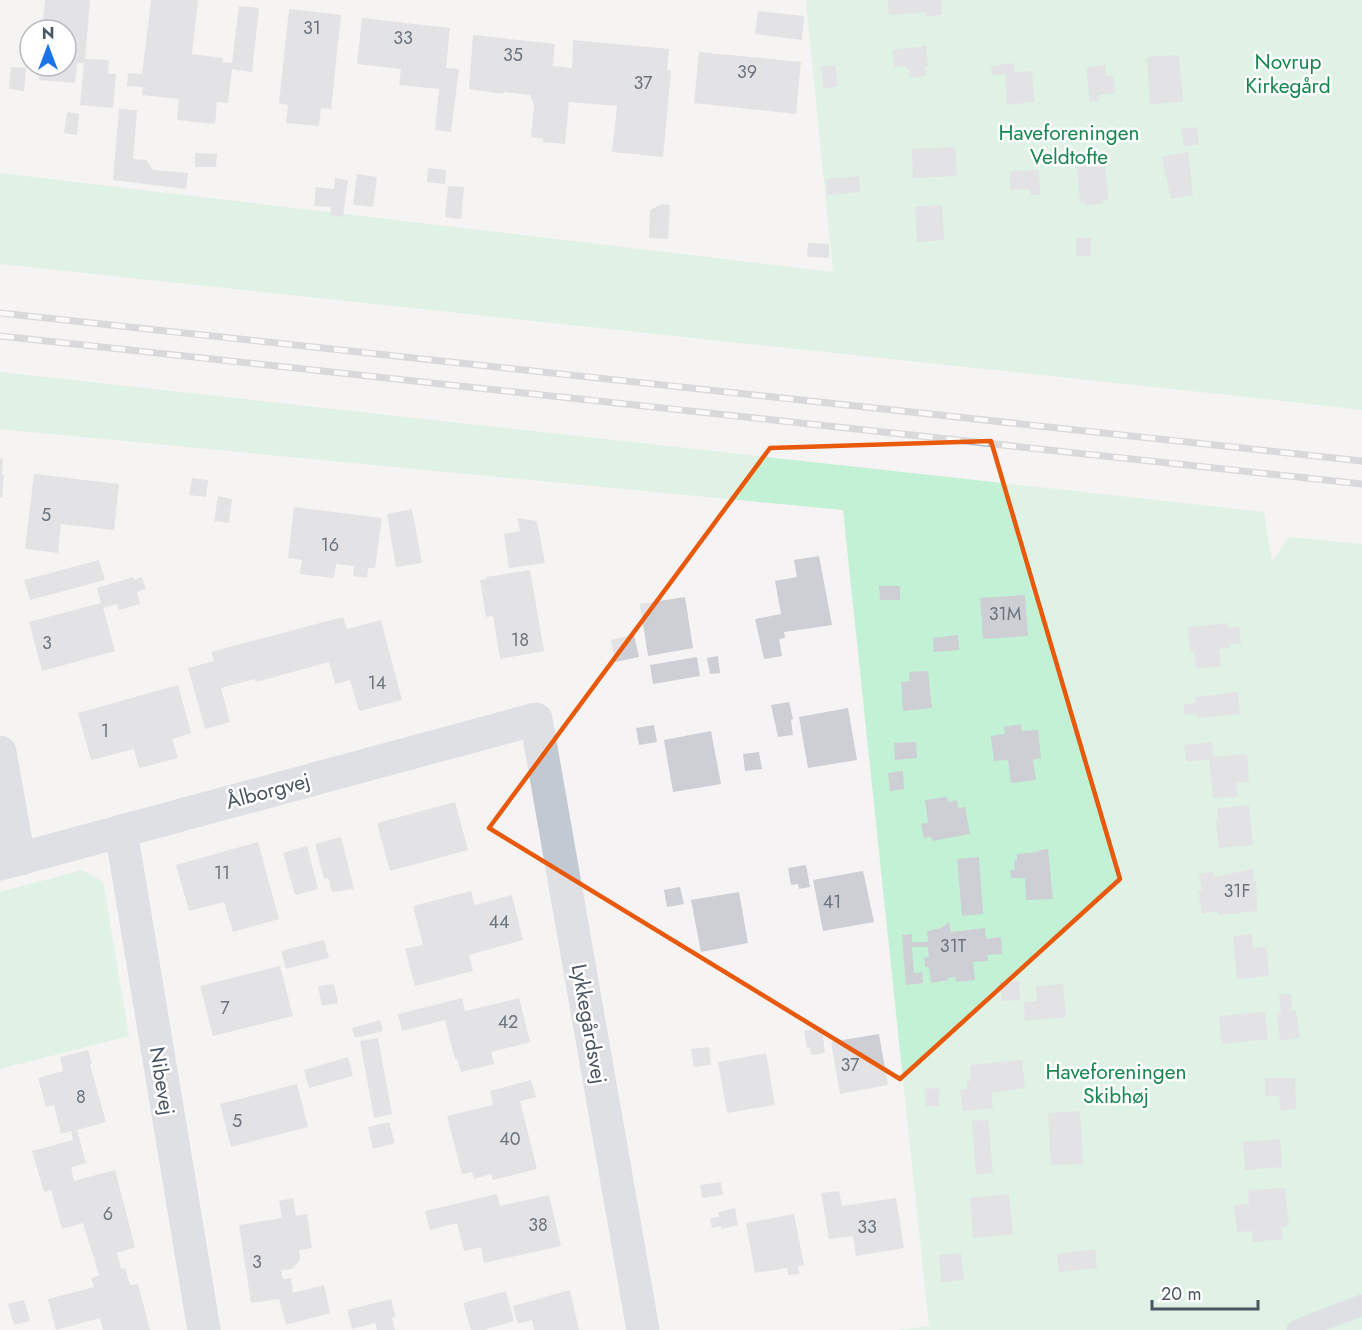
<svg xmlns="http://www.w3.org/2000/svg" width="1362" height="1330" font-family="Jost,sans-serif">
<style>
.green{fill:#c3f1d5}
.building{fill:#cdcfd5}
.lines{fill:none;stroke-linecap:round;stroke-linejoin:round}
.lane{stroke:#c1cad2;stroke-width:21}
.street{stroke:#c1cad2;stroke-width:33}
.rail-casing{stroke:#b5b8bd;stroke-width:7}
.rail{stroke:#fff;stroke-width:4.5;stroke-dasharray:14;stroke-linecap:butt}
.marked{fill:none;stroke:#e8590c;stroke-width:4.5;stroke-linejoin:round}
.labels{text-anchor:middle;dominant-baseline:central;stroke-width:5;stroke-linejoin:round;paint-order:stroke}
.number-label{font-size:18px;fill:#6b747e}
.park-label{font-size:21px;fill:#17864f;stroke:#fff}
.street-label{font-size:21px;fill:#4a5661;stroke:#fff}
</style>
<rect width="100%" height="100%" fill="#f5f3f3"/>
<g class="green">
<path d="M806 0H1362V410L1247 397 0 264V173L833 272Z"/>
<path d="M0 372 1264 512 1272 562 1289 537 1362 544V1330H899L929 1326 843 510 0 429Z"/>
<path d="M82 870 103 882 129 1036 0 1069V892Z"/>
</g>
<g class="building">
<path d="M45 0H90L85 59 109 60 108 74H116L113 108 80 105 84 63H77L75 83 39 80 41 66H66V30H33L34 27 42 28Z"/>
<path d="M151 0H198L192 54 223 58 222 62 232 63 239 6 259 8 252 72 232 69 228 103 217 102 215 124 177 120 179 99 142 95 143 87 127 86 128 73 142 74Z"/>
<path d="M888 0H941L942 15 926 16V12L889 15Z"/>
<path d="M289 9 341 15 331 109 321 108 319 126 286 123 288 105 279 103Z"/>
<path d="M758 11 804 16 802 40 755 34Z"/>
<path d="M362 18 450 28 446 68 459 69 451 132 435 130 439 89 399 85 401 69 357 64Z"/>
<path d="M473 35 555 44 553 66 572 68 573 40 669 49 667 70 671 71 663 157 612 152 617 106 569 102 565 144 543 142V139L531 137 534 105 530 95 504 92 503 94 469 89Z"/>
<path d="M926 46 928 66H925L926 76 910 78 909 69H907L906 66 894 67 893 50Z"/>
<path d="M699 52 801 62 796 114 694 103Z"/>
<path d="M1179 55 1183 102 1150 104 1147 57Z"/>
<path d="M1014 63V72L1032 71 1034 102 1007 105 1005 74 992 75 991 66Z"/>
<path d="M835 65 838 86 824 89 821 66Z"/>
<path d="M1105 65 1106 76 1113 75 1115 93 1099 95V101L1090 102 1086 67Z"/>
<path d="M11 67 26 68 24 91 9 89Z"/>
<path d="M119 109 137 110 133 159 146 160 153 170 188 173 186 189 113 180Z"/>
<path d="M67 112 79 114 77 135 64 133Z"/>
<path d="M1197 127 1199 145 1184 146 1181 129Z"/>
<path d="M955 147 957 176 913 178 912 149Z"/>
<path d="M1188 152 1193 195 1171 199 1162 157Z"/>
<path d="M195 153 217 154 216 167H195Z"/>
<path d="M1105 164 1108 200H1103V204L1085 205V201L1080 202 1077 166Z"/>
<path d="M428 168 446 170 445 184 427 182Z"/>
<path d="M1039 170 1040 195H1031L1030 189 1010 190V171Z"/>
<path d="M357 174 377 177 373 207 353 205Z"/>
<path d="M859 176 860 192 827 195 826 179Z"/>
<path d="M335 178 348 180 343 217 330 215 331 207 314 206 316 187 334 189Z"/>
<path d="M448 186 464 187 461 219 445 217Z"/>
<path d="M662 204 670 205 668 239 649 238 650 210Z"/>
<path d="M942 205 944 240 917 242 915 207Z"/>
<rect x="1076" y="238" width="15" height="18"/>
<path d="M808 243 829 244V258L807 257Z"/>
<path d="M0 458 3 459 2 474H4L2 498 0 497Z"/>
<path d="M34 474 119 484 114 530 61 524 58 553 25 549Z"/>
<path d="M192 478 208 480 206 497 189 495Z"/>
<path d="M218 496 232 499 229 523 214 521Z"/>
<path d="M294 507 382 518 375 568H368L367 578 353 576 354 566 336 564 334 578 300 574 302 560 288 558Z"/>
<path d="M412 509 422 563 396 567 387 514Z"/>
<path d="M517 518 537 521 545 563 509 568 504 534 520 531Z"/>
<path d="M819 556 832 625 784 632 785 638 779 639 782 656 764 659 755 619 781 614 775 581 797 577 794 560Z"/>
<path d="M99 560 105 580 30 600 24 580Z"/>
<path d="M530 570 544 651 500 659 493 616 486 617 480 580 486 579V577Z"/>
<path d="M133 577 134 580 142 577 146 589 137 592 140 604 119 610 117 604 103 608 115 651 42 671 29 622 101 603 97 588Z"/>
<path d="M879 586H900V600H880Z"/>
<path d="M1025 595 1028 636 983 639 980 598Z"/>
<path d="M685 597 693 648 648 656 640 604Z"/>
<path d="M343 617 347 629 381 620 402 700 359 711 350 680 335 684 329 662 256 682 255 679 221 688 230 722 205 729 188 668 214 661 211 652Z"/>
<path d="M1228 623V628L1239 626 1241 644H1230V648L1219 649 1221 666 1196 669 1194 651H1190L1188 627Z"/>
<path d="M634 635 639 657 615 662 611 640Z"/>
<path d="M958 635 959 650 934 652 933 638Z"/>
<path d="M718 656 720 673 710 674 707 658Z"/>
<path d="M697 657 700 676 653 684 650 665Z"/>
<path d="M928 671 932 708 903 711 901 682 910 681 909 672Z"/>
<path d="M178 685 191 733 172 739 178 758 139 768 134 749 91 760 78 713Z"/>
<path d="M1238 692 1240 714 1198 718 1197 714 1185 715 1184 704 1196 703 1195 697Z"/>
<path d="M789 702 793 719 791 720 793 735 778 737 771 705Z"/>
<path d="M848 708 857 760 808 768 799 717Z"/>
<path d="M1021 724 1022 731 1038 730 1041 758 1033 760 1036 780 1011 783 1008 760 994 761 991 736 1005 734 1004 727Z"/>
<path d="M654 725 657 742 639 745 636 728Z"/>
<path d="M711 731 721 784 673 792 664 740Z"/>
<path d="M916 742 917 758 895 760 894 743Z"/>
<path d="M1212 742 1214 757 1247 754 1249 782 1236 783 1238 797 1213 798 1209 759 1187 762 1184 745Z"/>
<path d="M759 752 762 769 745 771 743 754Z"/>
<path d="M903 771 904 789 890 791 888 773Z"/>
<path d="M947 797 948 802 957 800 958 808 965 807 970 834 932 841 931 837 924 838 921 824 928 823 925 800Z"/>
<path d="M455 802 468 850 390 871 377 823Z"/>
<path d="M1249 805 1253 845 1219 848 1216 820H1218L1217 808Z"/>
<path d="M341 837 354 889 332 892 328 878 324 879 315 844Z"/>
<path d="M258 842 279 919 233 932 224 902 189 911 176 865Z"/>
<path d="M307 846 318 889 295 895 283 853Z"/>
<path d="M1048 849 1053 899 1026 900 1025 878H1011L1010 870H1015L1014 861 1017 860V854L1039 852V850Z"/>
<path d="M979 857 983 914 962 916 957 859Z"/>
<path d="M806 865 810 887 799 889 798 884 791 885 788 868Z"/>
<path d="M1253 869 1254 881H1256L1257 911 1219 915 1218 911 1202 914 1198 891 1202 890 1199 874 1213 872 1214 877Z"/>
<path d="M863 871 874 922 823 931 813 880Z"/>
<path d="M680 887 684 904 667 907 664 890Z"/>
<path d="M471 891 475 905 512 895 523 940 469 955 473 971 415 986 405 949 423 945 413 906Z"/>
<path d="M739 892 748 943 701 952 691 900Z"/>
<path d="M949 922 951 932 985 928 986 939 1001 937 1002 954 987 955 988 961 973 962 975 980 956 982 955 977 948 978 949 980 931 983 929 967H925L924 958 929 957 928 947H912L914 973 922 972 923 983 906 985 902 935 912 934V942H928L927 931 941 928Z"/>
<path d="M1252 934 1253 948 1266 947 1269 976 1237 979 1233 936Z"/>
<path d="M324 940 329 958 286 969 281 951Z"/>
<path d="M280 966 293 1016 213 1036 200 986Z"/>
<path d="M1019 981 1020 1000 1002 1001 1000 982Z"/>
<path d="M334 984 338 1003 322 1006 318 986Z"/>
<path d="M1063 984 1066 1017 1025 1021 1024 1002 1037 1001 1036 986Z"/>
<path d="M1279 994H1291L1292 1011H1296L1300 1038 1280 1040 1277 1013H1281Z"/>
<path d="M462 998 465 1011 519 998 530 1042 491 1052 494 1064 461 1072 457 1059H455L445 1020 402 1031 398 1014Z"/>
<path d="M1265 1012 1268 1039 1222 1044 1219 1016Z"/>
<path d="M380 1020 383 1031 355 1038 352 1028Z"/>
<path d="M822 1028 825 1053 811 1055 810 1047 807 1048 804 1031Z"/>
<path d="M879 1034 888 1085 840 1094 831 1042Z"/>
<path d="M378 1038 392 1114 374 1118 360 1041Z"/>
<path d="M709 1047 711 1065 694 1067 691 1049Z"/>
<path d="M88 1050 92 1064 90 1065 106 1122 77 1130 86 1163 71 1167 74 1181 115 1170 135 1247 117 1253 121 1269 125 1268 130 1285 138 1284 150 1330H103L100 1318 56 1330 48 1299 94 1287 91 1278 99 1275 83 1223 62 1229 51 1190 44 1192 32 1151 73 1140 71 1131 61 1134 54 1105 46 1107 38 1078 63 1071 60 1057Z"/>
<path d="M766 1053 775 1105 727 1113 718 1062Z"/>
<path d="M348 1057 353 1076 309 1088 304 1070Z"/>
<path d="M1022 1060 1025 1088 991 1093 993 1108 963 1111 960 1090 967 1089V1081H971L970 1065Z"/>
<path d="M1265 1078H1295L1296 1109 1281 1111 1279 1096H1265Z"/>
<path d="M531 1080 536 1097 520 1101 537 1169 493 1180 491 1174 474 1179 472 1172 462 1174 447 1116 493 1105 490 1091Z"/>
<path d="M297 1084 308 1127 231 1147 220 1104Z"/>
<path d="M939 1088V1106H926L925 1089Z"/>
<path d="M1080 1111 1083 1164 1051 1165 1048 1113Z"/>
<path d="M988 1120 993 1173 976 1174 972 1121Z"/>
<path d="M389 1122 395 1143 373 1149 368 1127Z"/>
<path d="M1280 1139 1282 1167 1245 1170 1243 1142Z"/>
<path d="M721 1182 723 1195 702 1198 700 1185Z"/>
<path d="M1285 1188 1289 1226 1281 1227 1283 1239 1253 1242 1252 1231 1237 1232 1234 1205 1249 1204 1248 1190Z"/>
<path d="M839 1191 842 1206 896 1198 904 1248 856 1256 853 1236 829 1239 821 1193Z"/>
<path d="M497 1194 500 1206 549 1195 561 1246 484 1263 481 1247 464 1251 457 1223 430 1230 425 1211Z"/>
<path d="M1009 1194 1013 1234 973 1238 970 1198Z"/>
<path d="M293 1198 296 1216 307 1214 312 1248 299 1250 300 1260 292 1269 281 1270 283 1279 291 1278 293 1293 324 1285 330 1313 286 1325 279 1299 251 1303 239 1225 282 1218 279 1201Z"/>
<path d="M735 1208 738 1225 721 1229V1226L712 1228 710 1218 719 1217 718 1212Z"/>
<path d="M794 1214 804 1265 798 1266 799 1274 788 1275 787 1268 755 1273 746 1223Z"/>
<path d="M1095 1249 1097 1268 1059 1272 1057 1254Z"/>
<path d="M961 1253 964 1280 941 1282 939 1255Z"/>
<path d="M570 1290 579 1330H534L532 1320 518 1324 513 1306Z"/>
<path d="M506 1291 514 1321 483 1330H471L463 1303Z"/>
<path d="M391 1299 396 1317 392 1318 395 1330H377L375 1323 352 1329 347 1310Z"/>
<path d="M24 1300 30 1321 14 1325 8 1304Z"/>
</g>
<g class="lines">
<path class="lane" d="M1297 1330 1362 1305"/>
<g class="street">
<path d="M0 752 19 859"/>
<path d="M121 831 204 1330"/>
<path d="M0 864 536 719 643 1330"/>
</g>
<g class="rail-casing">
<g id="rail">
<path d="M0 313 1362 461"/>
<path d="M0 336 1362 484"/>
</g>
</g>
<use href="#rail" class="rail"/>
</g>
<path d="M0 0H1362V1330H0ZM991 441 1120 879 900 1079 489 828 770 448Z" fill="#f5f3f3" fill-opacity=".55" fill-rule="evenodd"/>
<path class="marked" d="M991 441 1120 879 900 1079 489 828 770 448Z"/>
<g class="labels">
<g class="number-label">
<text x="312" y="28">31</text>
<text x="403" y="38">33</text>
<text x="513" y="55">35</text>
<text x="747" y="72">39</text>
<text x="643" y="83">37</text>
<text x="46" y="515">5</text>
<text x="330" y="545">16</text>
<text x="1005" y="614">31M</text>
<text x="520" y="640">18</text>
<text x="47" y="643">3</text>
<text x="377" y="683">14</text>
<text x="105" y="731">1</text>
<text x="222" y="873">11</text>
<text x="1237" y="891">31F</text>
<text x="832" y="902">41</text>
<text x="499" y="922">44</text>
<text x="953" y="946">31T</text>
<text x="225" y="1008">7</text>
<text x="508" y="1022">42</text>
<text x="850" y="1065">37</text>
<text x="81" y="1097">8</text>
<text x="237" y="1121">5</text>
<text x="510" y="1139">40</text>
<text x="108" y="1214">6</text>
<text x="538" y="1225">38</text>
<text x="867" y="1227">33</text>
<text x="257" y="1262">3</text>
</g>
<g class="park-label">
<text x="1288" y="62">Novrup<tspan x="1288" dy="24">Kirkegård</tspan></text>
<text x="1069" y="133">Haveforeningen<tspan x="1069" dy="24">Veldtofte</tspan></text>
<text x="1116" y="1072">Haveforeningen<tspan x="1116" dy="24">Skibhøj</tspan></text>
</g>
<g class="street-label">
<text transform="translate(268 791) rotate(-15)">Ålborgvej</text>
<text transform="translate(589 1024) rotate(80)">Lykkegårdsvej</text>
<text transform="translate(162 1081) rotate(81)">Nibevej</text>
</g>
</g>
<g transform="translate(48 48)"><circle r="28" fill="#ffffff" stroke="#b7bbc0" stroke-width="1.5"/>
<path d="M0-4.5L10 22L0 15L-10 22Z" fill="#1a73e8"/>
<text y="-9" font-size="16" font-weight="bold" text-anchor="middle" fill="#4a5661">N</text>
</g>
<path d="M1152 1300v9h106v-9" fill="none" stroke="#4a5661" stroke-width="3"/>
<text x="1161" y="1300" font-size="18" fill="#4a5661" stroke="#ffffff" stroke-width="4.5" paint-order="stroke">20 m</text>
</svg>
